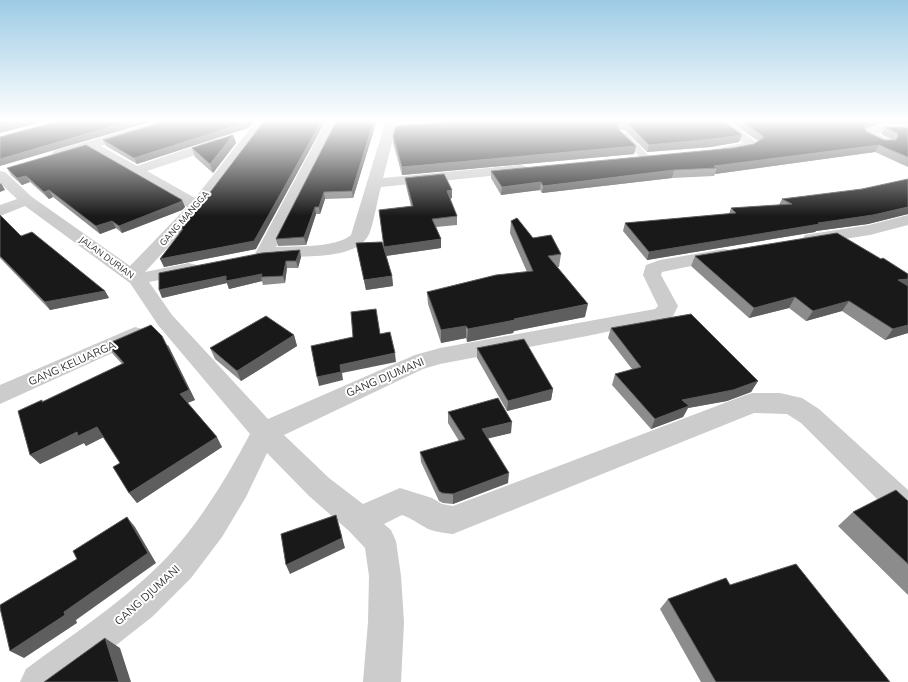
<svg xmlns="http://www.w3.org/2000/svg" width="908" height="682" font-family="Mulish,sans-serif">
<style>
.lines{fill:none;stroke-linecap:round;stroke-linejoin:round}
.service{fill:#ccc;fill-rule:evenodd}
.minor{fill:#ccc;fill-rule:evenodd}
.wall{fill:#8c8c8c}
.shaded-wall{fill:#5e5e5e}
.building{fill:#191919;stroke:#5e5e5e}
.labels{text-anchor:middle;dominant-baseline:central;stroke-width:4;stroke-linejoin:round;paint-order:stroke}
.far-street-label{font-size:9px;fill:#323232;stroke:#fff}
.street-label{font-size:11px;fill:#323232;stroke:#fff}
</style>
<rect width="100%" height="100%" fill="#fff"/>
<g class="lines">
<path class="service" d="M621 133H627L649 156V160H643L621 137Z"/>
<path class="minor" d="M162 120H181L179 122 101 146 137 166 216 139H226L227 142 226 145 147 171 195 198 257 120H269L203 209 145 272 189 263 196 265 198 269 196 273 149 282 172 315 268 419 415 355 440 348 655 309 658 306 643 275 646 265 660 260 724 249 730 250 733 254 730 258 662 272 661 275 678 306 673 316 668 319 587 336 440 364 423 369 284 435 329 478 363 504 400 488 432 498 442 504 453 506 743 396 752 393H780L802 398 819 409 908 490V523L897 519 801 423 787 414 754 413 453 534C444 533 436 532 428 529 419 524 411 518 402 515L384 524 391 530 396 541 401 576 404 622 401 682H363L368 622 369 576 365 548 349 531 309 496 267 453 246 497 222 537 191 578 152 617 69 682H20L26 669C73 634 129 598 169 555 202 519 227 477 250 434L158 325 130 283 25 206 0 216V205L17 199 0 183V171L5 172 32 197 130 266 187 207 89 149 59 158 54 157 52 154 54 151Z
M327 120H339L276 247C296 246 336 248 351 235L386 120H398L383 178 520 165 525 166 527 169 525 172 520 173 381 187C377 201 375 217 370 232 357 265 291 253 264 259L258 258 255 254Z
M712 120H726L759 144C754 152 728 156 719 154L717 151 719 148 743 143Z
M883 124 908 125V133L884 132 877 134 891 140 892 143 891 146H881L864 138 862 135 865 130Z
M908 215V225L870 235 811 244 805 243 802 239 805 235 811 234 869 225Z
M135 327 143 329 146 334 143 339 0 404V385Z"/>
</g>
<path class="wall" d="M169 120H256L248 128 137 164 106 146 103 140Z
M337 120H377L353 198 325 199 320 214H316L306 245 278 246 276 239Z
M470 120H722L742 135 739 142 711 147 647 152 625 130H619L636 146 634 154 402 175 393 143V136Z
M728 120H908V124L883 123 865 128 867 132 884 140H893L881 134 885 127 908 128V167L875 152 715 174 714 176 672 178 542 193 540 190 501 195 491 178V171L733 148 754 144 758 141Z
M233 135 236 143 213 173 195 157 192 148Z
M7 168 182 200 185 207 182 210 122 233 116 228 100 234 53 197 49 199 30 182 22 185 11 175Z
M405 178 452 198 450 199 457 216V225L436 227 441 239V248L386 256 392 276 393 286 366 290 356 243 383 246 411 206 406 186Z
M908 179V214L868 224 816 231 815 232 647 260 623 231 625 223 729 214 731 208 779 205 782 199 862 189Z
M202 203 256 249 164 267 179 234 177 229Z
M0 215 21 236 105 291 109 298 50 310 0 258Z
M511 221 533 238 561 254 559 267H557L585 317 514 331 513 333 467 342 466 338 441 343 428 304 427 292 527 272 510 233Z
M837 233 908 333 885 340 842 311 806 321 789 308 749 318 691 266 695 256Z
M262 253 301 257 298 268H287L285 283 263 285 262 281 229 289 227 283 162 298Z
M611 328 758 381 751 392 727 401 688 408 683 417 651 429 612 385 615 374 632 369 608 338Z
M294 335 297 346 241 381 215 359 210 348Z
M107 344 168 345 195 400 187 403 222 447 137 503 129 493 120 463 103 437 86 446 84 443 40 464 43 402 122 364 113 354Z
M477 348 553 389 551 400 507 411 477 358Z
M448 412 511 433 488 438 508 483 453 504 443 503 439 501 421 462 420 452 459 441 448 423Z
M908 501V595L838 526 853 512Z
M730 585 890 682H701L660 609 668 599Z"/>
<path class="shaded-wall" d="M24 120H50L0 133V126Z
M134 120H157L0 166V159Z
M248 120H256L248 128 137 164 134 158Z
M322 120H326L256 249 164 267 160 259Z
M374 120H377L353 198 352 191Z
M399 120H425L399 122Z
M873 120H884L883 123 865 129 864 127 868 122Z
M233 135 236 143 213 173 210 164Z
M742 135 739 142 711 147 647 152 649 145Z
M879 145 875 152 715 174 717 168 714 166Z
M636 146 634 154 402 175V167Z
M674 170 672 178 542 193 543 186Z
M26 176 30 182 22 185 17 178Z
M541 182 540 190 501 195 502 187Z
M1 183 5 190 0 192V184Z
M49 190 53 197 49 199 44 192Z
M452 190V198L447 199V191Z
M324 192 325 199 320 214 319 207Z
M182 200 185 207 182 210 122 233 119 226Z
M315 207 316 214 306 245 304 237Z
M908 207V214L868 224 816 231 815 232 647 260 649 252 818 223Z
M112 221 116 228 100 234 96 226Z
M441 239V248L385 256 384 247Z
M300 250 301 257 298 268 296 261Z
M286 261 287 268 285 283 283 276Z
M262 274 261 277 262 281 229 289 227 283 162 298 159 290 226 276Z
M392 276 393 286 366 290 364 280Z
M908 279V288L898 280Z
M105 291 109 298 50 310 45 302Z
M795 297 789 308 749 318 754 308Z
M849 301 842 311 806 321 813 311Z
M588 304 585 317 514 331 513 333 467 342 468 329 514 319Z
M908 325V333L885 340 893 329Z
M466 326V338L441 343V330Z
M294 335 297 346 241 381 237 371Z
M168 345 195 400 185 404 180 394Z
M395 353 396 362 342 373 343 380 319 386 317 377 340 365Z
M758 381 751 392 727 401 688 408 683 417 651 429 655 419 682 400Z
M553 389 551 400 507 411 508 401Z
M512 422 511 433 482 440V429Z
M97 427 104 437 86 446 84 443 40 464 30 455 77 432Z
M217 437 222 447 137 503 129 493Z
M509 473 508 483 453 504V494Z
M336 515 345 548 290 574 286 565Z
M127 517 135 527 156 563 76 620 77 623 24 658 10 651 64 612Z
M105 638 120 648 131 682H119Z"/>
<path class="building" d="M0 120H24L0 126Z
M62 120H134L0 159V137Z
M169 120H248L247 122 134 158 103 140Z
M265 120H322L254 241 160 259 183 229H177L202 203Z
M337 120H374L352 191 324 192 319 207H315L304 237 276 239Z
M470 120H722L742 135 713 139 649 145 627 123H619L618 124V129L636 146 402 167 393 136 396 126Z
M740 120H873L868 122 864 127 867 132 884 140H896L898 136 897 133 885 127 908 128V157L879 145 714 166 717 168 674 170 543 186 541 182 502 187 491 171 733 148 754 144 763 138V136Z
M233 135 210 164 192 148Z
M86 145 182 200 180 202 119 226 112 221 96 226 49 190 44 192 26 176 17 178 7 168Z
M444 174 452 190 447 191 457 216 432 219 441 239 384 247 379 210 413 206 405 178Z
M908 179V207L873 215 818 223 820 224 649 252 625 223 736 213 731 208 792 204 782 199 862 189Z
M0 215 21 236 32 232 105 291 45 302 0 256Z
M517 218 533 238 551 235 561 254 548 256 588 304 514 319 515 320 468 329 466 326 441 330 427 292 496 275 533 271 511 221Z
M837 233 881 259 883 258 908 274V279L898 280 908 286V325L893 329 849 301 813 311 795 297 754 308 695 256Z
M382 242 392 276 364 280 356 243Z
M300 250 296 261H286L283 276 261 277 262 274 226 281V276L159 290V273L262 253Z
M376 309 380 334 390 332 395 353 340 365 341 372 317 377 311 346 353 337 351 312Z
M691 314 758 381 733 390 682 400 689 406 655 419 615 374 641 367 611 328Z
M266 316 294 335 237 371 210 348Z
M151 325 162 336 189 390 180 394 217 437 129 493 113 467 120 463 97 427 78 436 77 432 30 455 18 411 42 400V402L124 363 107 344Z
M524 339 553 389 508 401 477 348Z
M498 398 512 422 482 429 509 473 453 494 442 493 439 491 420 452 465 439 448 412Z
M896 490 908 501V564L853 512Z
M336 515 342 538 286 565 281 534Z
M127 517 148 553 64 612 65 615 10 651 0 608V605L77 559 73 551Z
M796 564 890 682H716L668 599 726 578 730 585Z
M105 638 119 682H44Z"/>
<linearGradient id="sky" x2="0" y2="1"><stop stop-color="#9dcbe5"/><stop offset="0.56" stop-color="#fff"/><stop offset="1" stop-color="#fff" stop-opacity="0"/></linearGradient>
<rect width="908" height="216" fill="url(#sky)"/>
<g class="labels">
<g class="far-street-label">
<text transform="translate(184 218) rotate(-49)">GANG MANGGA</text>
<text transform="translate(107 257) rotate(36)">JALAN DURIAN</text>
</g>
<g class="street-label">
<text transform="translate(72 363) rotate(-24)">GANG KELUARGA</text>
<text transform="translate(385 377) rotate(-23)">GANG DJUMANI</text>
<text transform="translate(147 595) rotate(-42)">GANG DJUMANI</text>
</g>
</g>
</svg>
